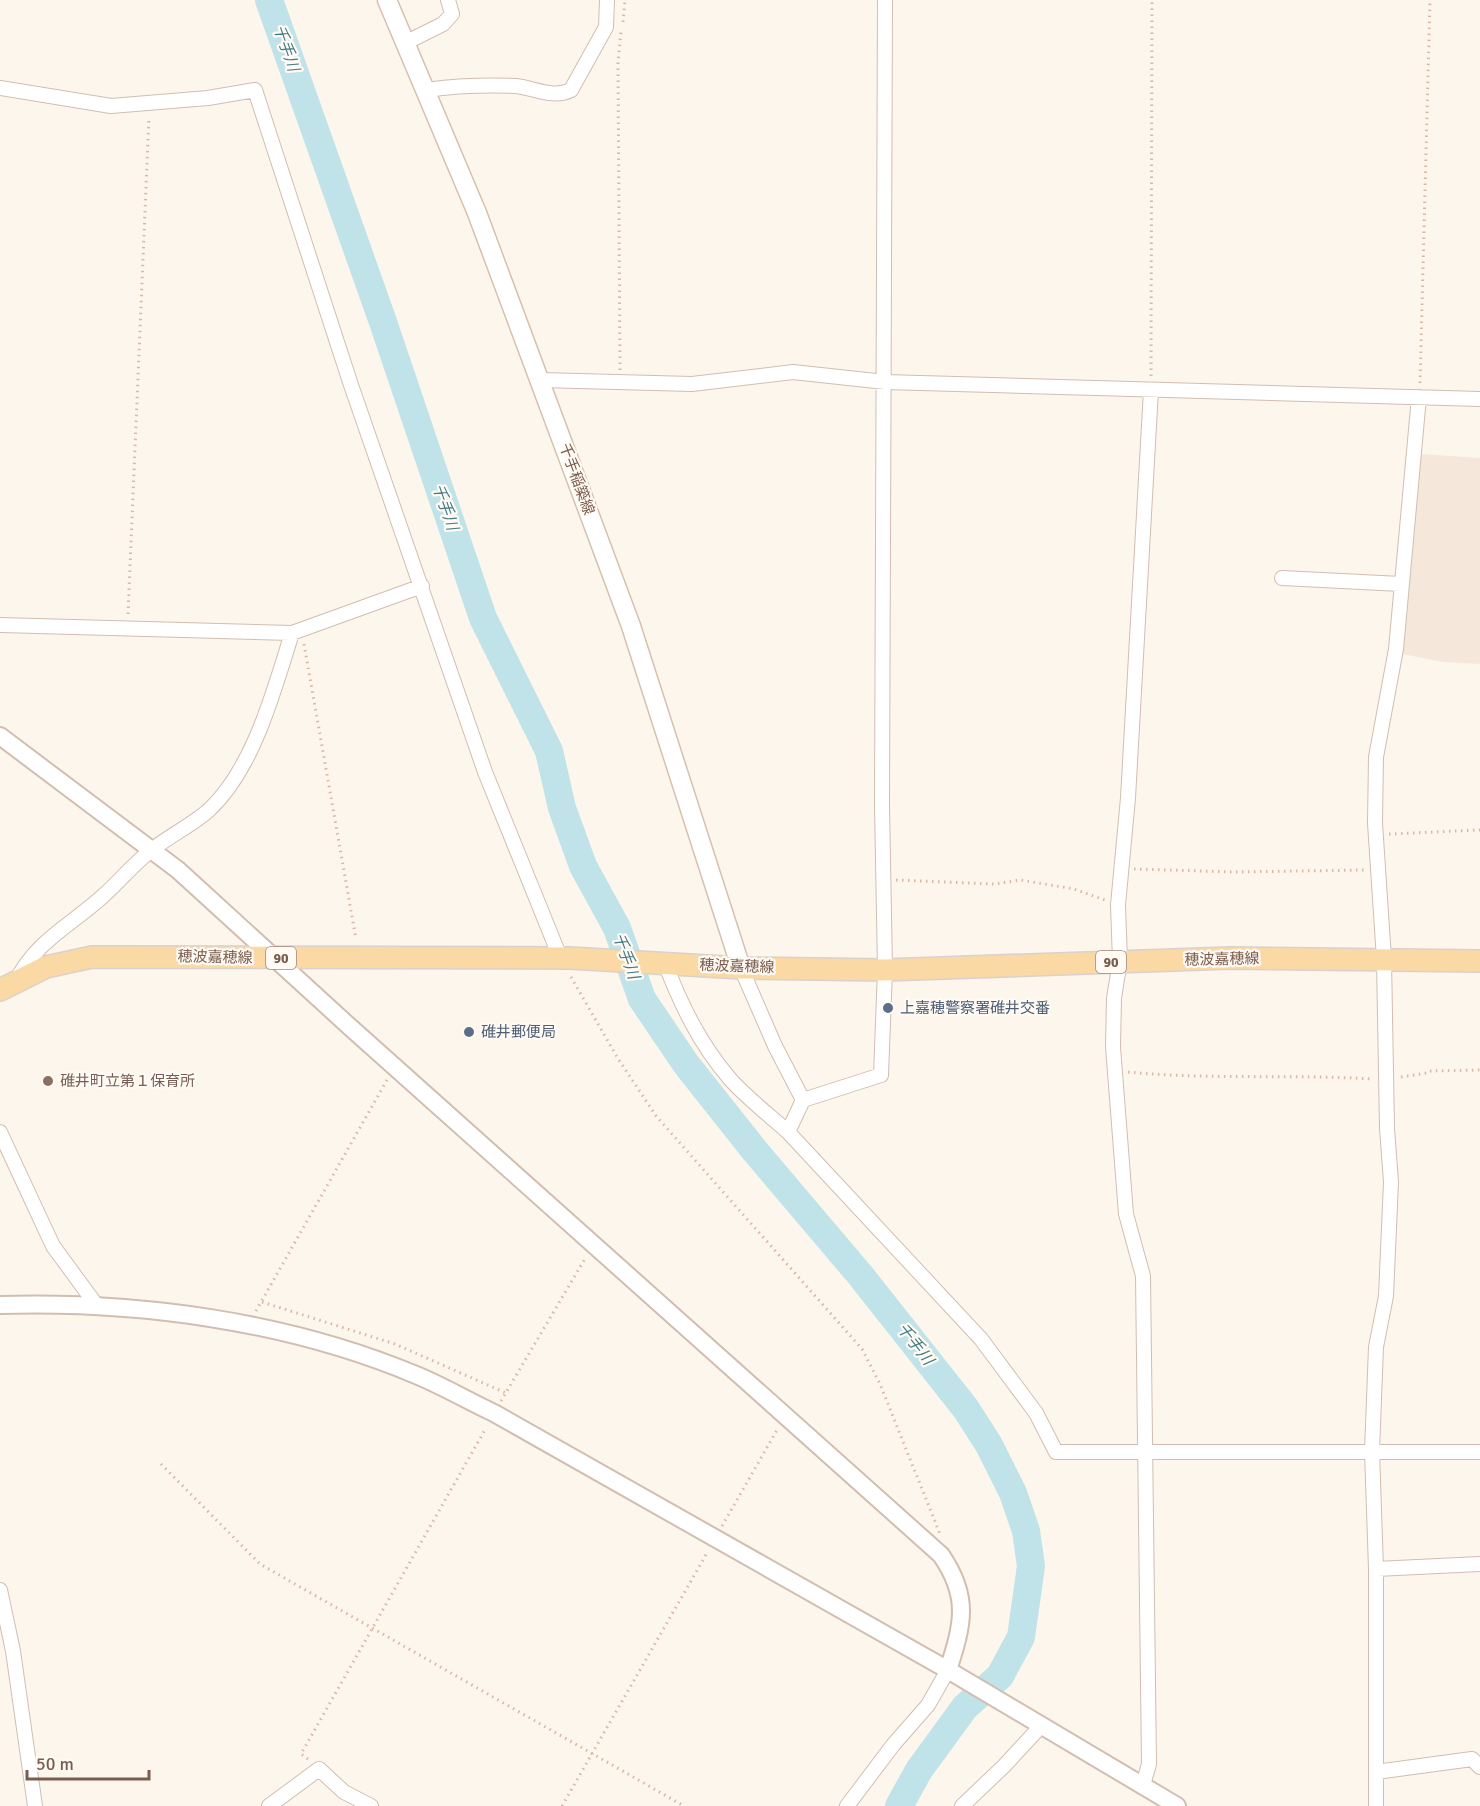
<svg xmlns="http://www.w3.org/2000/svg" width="1480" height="1806" font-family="Signika,'Noto Sans JP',sans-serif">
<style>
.residential{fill:#f5e8da}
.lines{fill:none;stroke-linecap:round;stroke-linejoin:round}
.river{stroke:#bfe3e8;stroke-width:28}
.minor-casing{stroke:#d1beb0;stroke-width:16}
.tertiary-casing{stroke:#d1beb0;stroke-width:20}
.secondary-casing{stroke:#d6c0b0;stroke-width:21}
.primary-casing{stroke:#dad1cd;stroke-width:24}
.path{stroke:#d9b8a5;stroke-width:3;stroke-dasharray:1.5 4.5;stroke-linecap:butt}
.minor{stroke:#fff;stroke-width:14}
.tertiary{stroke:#fff;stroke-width:16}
.secondary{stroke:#fff;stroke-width:18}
.primary{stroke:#fbd9a5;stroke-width:21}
.service-dot{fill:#5c6f8a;stroke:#fffaf3;stroke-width:2}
.education-dot{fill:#8d6e63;stroke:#fffaf3;stroke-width:2}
.labels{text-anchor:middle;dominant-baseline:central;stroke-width:4.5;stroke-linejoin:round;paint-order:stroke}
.shield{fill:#fffaf3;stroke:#a28b7f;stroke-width:1.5}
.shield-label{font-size:14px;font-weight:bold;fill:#7a5c4d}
.street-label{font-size:15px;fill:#7a5c4d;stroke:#fffaf3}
.service-label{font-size:15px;fill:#4e5e75;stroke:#fffaf3;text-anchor:start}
.education-label{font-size:15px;fill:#785e54;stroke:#fffaf3;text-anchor:start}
.water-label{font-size:16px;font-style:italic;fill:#437c86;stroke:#fffaf3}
</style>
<rect width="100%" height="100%" fill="#fdf6ec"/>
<path class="residential" d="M1421 454 1480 458V664L1443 662 1402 654Z"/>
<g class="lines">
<path class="river" d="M269 0 383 322 483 618 549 751 562 808 583 866 617 928 642 999 686 1064 755 1151 861 1276 966 1409 989 1445 1013 1493 1026 1531 1031 1566 1021 1637 1000 1676 965 1707 919 1770 899 1806"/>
<defs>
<path id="minor" d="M407 42 443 24 452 14 448 0
M0 88 111 106 208 98 255 90 351 385 485 772 560 957
M426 90C455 86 487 85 516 86 535 88 553 99 571 90L606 27 607 0
M541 380 692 384 793 372 885 382 1480 399
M1282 578 1401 584
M0 625 292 633 422 586
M665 963C681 1005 700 1044 730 1079 747 1098 769 1115 788 1132
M741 968 775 1046 803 1100 788 1132 981 1339 1036 1413 1056 1452H1480
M16 981C37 940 70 926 103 896 120 881 135 862 153 849 171 835 192 825 209 810 254 768 274 690 292 633
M803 1100 881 1075 885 970 882 805 885 0
M0 1132 53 1246 97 1306
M1376 1569 1480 1564
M0 1590 13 1651 35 1806
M1376 1772 1472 1759 1480 1767
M1143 1785 1149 1764 1143 1276 1126 1214 1113 1047 1114 998 1120 961 1118 905 1128 798 1151 390
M269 1806 319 1769 344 1792 371 1806
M847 1806 893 1745 928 1705 948 1670
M962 1806 1004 1766 1041 1726
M1376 1806V1569L1372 1451 1376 1347 1386 1296 1391 1182 1387 1128 1384 959 1375 823 1376 757 1396 649 1419 397"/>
<path id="tertiary" d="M0 736 178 870 350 1027 941 1555C970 1597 963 1624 948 1670
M0 1305C139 1301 287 1321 416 1375 443 1386 468 1401 494 1413L948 1670 1177 1806"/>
<path id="secondary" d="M387 0 477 213 631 626 741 968"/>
<path id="primary" d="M0 990 46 967 92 957 570 958 741 968 885 970 1230 958 1480 961"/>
</defs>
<use href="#minor" class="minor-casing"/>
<use href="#tertiary" class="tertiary-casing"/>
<use href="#secondary" class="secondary-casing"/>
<use href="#primary" class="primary-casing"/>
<path class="path" d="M623 22 625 0
M620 370 618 62 621 32
M1151 376 1152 0
M1420 383 1430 0
M128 614 149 117
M304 644 356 939
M1389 834 1480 830
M1134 869 1234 872 1364 870
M896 880 994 884 1021 880 1074 889 1105 900
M571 977 617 1057 656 1116 862 1349 880 1384 940 1534
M1128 1072C1210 1080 1292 1074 1373 1079
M1401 1077 1427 1073 1429 1071 1480 1070
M262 1302 395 1344 506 1393
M256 1311 387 1080
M501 1401 586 1257
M161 1464 260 1564 684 1806
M722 1526 777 1430
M308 1759 301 1754 486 1428
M562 1806 707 1553"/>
<use href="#minor" class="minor"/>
<use href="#tertiary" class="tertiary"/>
<use href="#secondary" class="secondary"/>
<use href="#primary" class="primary"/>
</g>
<g class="service-dot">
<circle cx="888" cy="1008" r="6"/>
<circle cx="469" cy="1032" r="6"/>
</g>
<circle class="education-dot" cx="48" cy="1081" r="6"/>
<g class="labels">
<g class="shield">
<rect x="266" y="947" width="30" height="22" rx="4.5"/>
<rect x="1096" y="951" width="30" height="22" rx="4.5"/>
</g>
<g class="shield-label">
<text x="281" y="958">90</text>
<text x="1111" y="962">90</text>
</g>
<g class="street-label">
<text transform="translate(577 479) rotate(70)">千手稲築線</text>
<text transform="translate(215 957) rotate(1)">穂波嘉穂線</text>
<text transform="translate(1222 959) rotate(-1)">穂波嘉穂線</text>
<text transform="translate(737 966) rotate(2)">穂波嘉穂線</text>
</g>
<g class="service-label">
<text x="900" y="1008">上嘉穂警察署碓井交番</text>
<text x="481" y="1032">碓井郵便局</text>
</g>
<g class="education-label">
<text x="60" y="1081">碓井町立第１保育所</text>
</g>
<g class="water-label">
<text transform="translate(286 48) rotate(71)">千手川</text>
<text transform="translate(445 507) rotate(71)">千手川</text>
<text transform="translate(626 956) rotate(70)">千手川</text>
<text transform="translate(915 1344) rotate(52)">千手川</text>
</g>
</g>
<path d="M27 1770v9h122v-9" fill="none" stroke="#7a5c4d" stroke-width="3"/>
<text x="36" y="1770" font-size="18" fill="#7a5c4d" stroke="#fffaf3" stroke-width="4.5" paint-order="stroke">50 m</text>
</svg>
